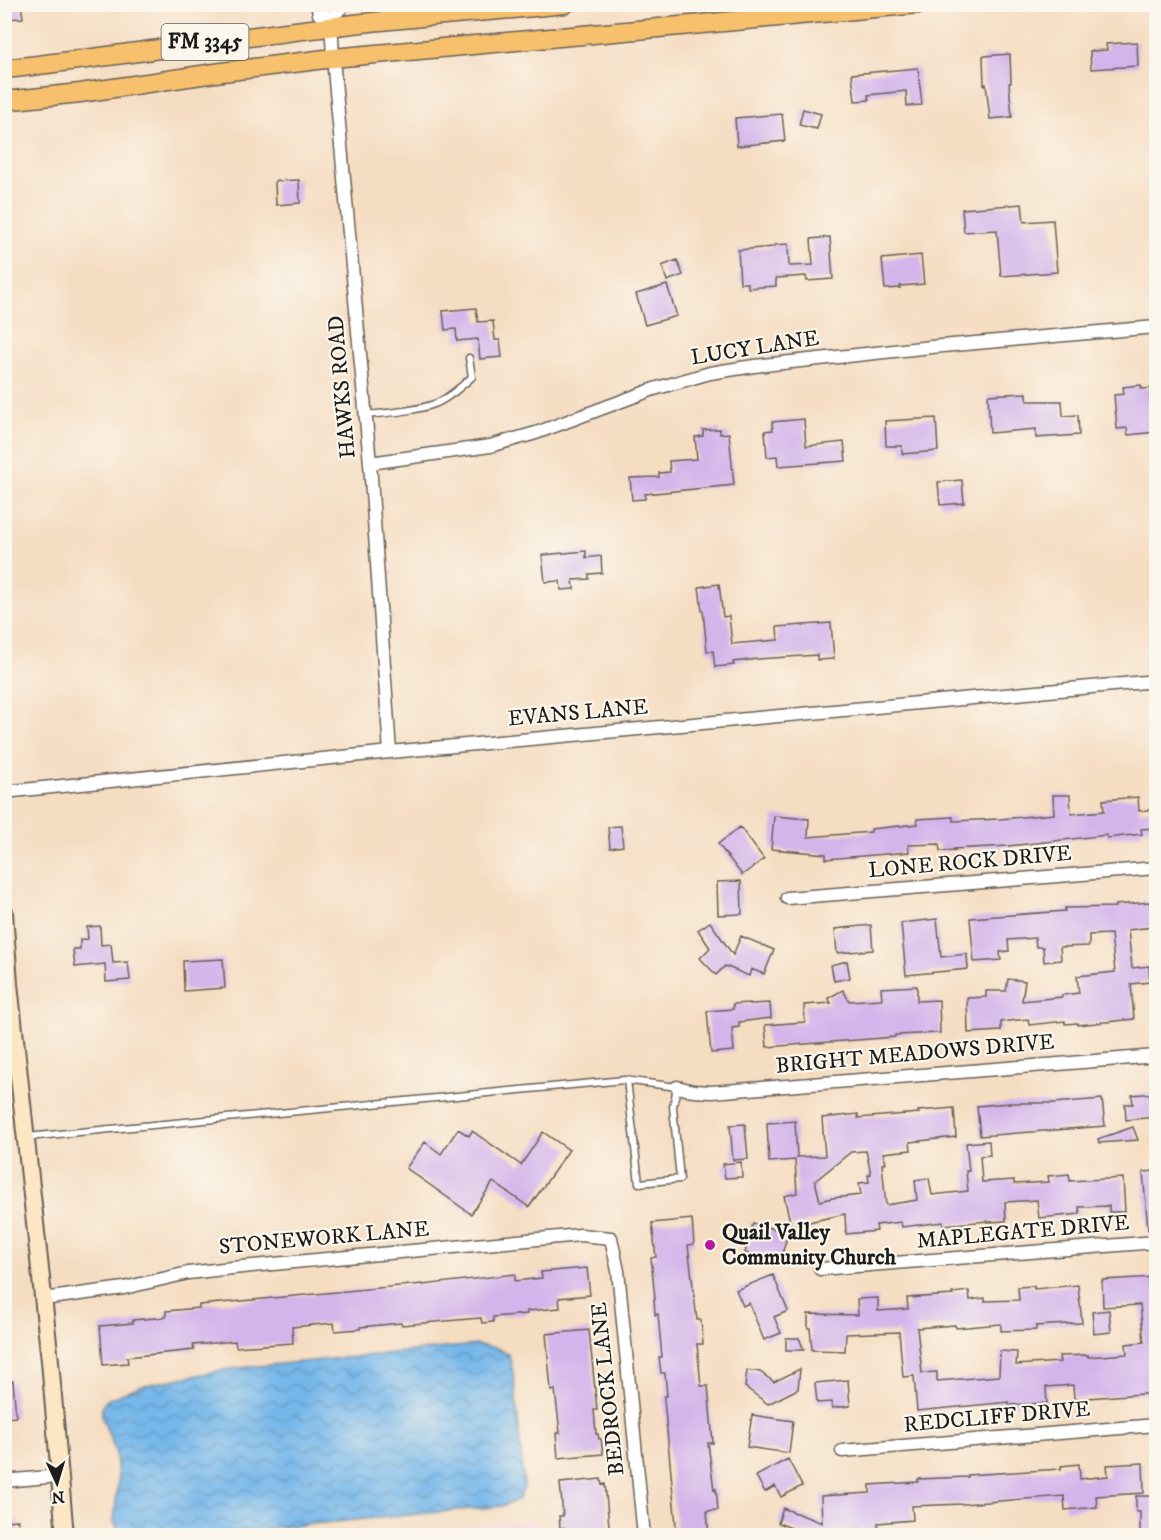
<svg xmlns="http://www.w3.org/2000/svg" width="1161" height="1540" font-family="'IM FELL DW Pica',serif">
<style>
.built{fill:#f1d0e3}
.water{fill:url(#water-waves);stroke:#496a83;stroke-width:1.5}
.building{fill:#d3b4eb;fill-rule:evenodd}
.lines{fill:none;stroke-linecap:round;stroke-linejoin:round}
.lane-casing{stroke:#686056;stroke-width:9}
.street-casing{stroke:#686056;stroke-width:15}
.secondary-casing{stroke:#686056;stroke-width:20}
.primary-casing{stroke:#686056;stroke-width:21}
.lane{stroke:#fff;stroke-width:6}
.street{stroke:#fff;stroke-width:12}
.secondary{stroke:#fce6c4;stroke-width:16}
.primary{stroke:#f7c06c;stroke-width:18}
.poi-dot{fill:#b5179e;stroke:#fbf7ec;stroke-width:2}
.labels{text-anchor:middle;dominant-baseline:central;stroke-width:4.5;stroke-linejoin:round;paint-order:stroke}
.shield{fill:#fbf7ec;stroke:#5f5e5a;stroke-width:1.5}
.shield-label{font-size:21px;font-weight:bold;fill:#1c1c1c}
.street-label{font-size:22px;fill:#1c1c1c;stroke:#fbf7ec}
.poi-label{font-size:22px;font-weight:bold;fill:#1c1c1c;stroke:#fbf7ec;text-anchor:start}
</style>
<defs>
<pattern id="water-waves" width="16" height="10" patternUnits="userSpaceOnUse" patternTransform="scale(1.5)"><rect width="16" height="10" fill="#76b7ea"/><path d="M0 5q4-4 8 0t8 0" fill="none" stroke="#6094bd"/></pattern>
</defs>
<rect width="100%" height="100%" fill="#fbf7ec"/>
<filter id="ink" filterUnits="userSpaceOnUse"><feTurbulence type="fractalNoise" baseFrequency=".0167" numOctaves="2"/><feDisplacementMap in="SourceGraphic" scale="12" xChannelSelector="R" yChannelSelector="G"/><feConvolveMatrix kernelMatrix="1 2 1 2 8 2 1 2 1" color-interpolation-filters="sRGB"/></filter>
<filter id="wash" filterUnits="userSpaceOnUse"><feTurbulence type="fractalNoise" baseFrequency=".008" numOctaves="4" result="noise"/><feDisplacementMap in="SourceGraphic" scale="24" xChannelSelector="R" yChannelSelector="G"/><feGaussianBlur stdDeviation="1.35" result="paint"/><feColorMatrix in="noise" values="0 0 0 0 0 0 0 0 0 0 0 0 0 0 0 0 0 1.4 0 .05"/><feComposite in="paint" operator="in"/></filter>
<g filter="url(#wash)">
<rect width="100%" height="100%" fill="#f5ddc2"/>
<path class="built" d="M534 1521 536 1535H369Z"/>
<path class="water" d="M477 1345 497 1348 509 1355 514 1377 524 1487 518 1500 502 1506 197 1535 122 1536 120 1534 114 1522 118 1478 116 1453 102 1417V1406L107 1400 140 1386 229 1369Z"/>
<g id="blocks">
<path class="building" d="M4 4H21L23 18 4 19Z
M1137 42 1138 66 1091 69 1090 51 1107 50 1106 44Z
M1010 54 1011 83H1009L1012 117 990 119 986 84 984 85 983 56Z
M918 68 922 105 907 106 906 91 868 95 869 100 855 101 852 74Z
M803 109 821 114 817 129 799 125Z
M782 114 785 141 737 146 735 118Z
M299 180 300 203 276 205 275 181Z
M1022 204 1024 222 1053 220 1057 272 1001 276 997 230 964 232 962 209Z
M830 237 833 279 807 281 806 276 776 278V286L748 288V283H740L738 250 774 247V245L788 244 789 266 813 265 811 239Z
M921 255 924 284 900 286V288L885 289 882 259Z
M677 260 683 275 667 281 662 266Z
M667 285 677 316 645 325 636 294Z
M476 308 478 322 493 321 495 340H500L502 357 480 359 478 339 457 341 456 329 445 330 443 311Z
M1141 385 1142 389 1156 388V432L1128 435 1127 428 1117 429 1114 395 1124 394 1123 387Z
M1027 393V401H1062L1063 416 1078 415 1079 435 1036 438V429L990 433 988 395Z
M936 418 938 451 902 454V446H886L885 421Z
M804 419 806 446 844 442 846 461 778 466 777 456 767 457 765 431 773 430 772 422Z
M720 429V434L729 433 734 485 645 494V499L632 500 630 478 659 477V473L670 472 669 461 697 459 695 437 703 436V430Z
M962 480 964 503 940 505 938 482Z
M586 551V558L601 556 602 573 589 574V579L573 580 574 589 561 590 560 581 545 582 542 555Z
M719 584 723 617 729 616 732 644 778 640 777 627 831 623 834 659 817 660V655L758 659 733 662 734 665 715 667 713 651H707L703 611H702L699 587Z
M1053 795H1070L1071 814 1104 811 1103 800 1138 797 1139 811 1156 809V828L1141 829 1142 834 1107 838V835L1008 846 954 849 955 850 940 851 939 844 908 845 909 852 826 859V854L771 849 774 816 809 819 808 837 871 832V829L918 824 917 819 953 817V821L1000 819 1054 814Z
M621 826 623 846 610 848 608 827Z
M740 827 764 859 742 875 718 844Z
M741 881 742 914 718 915 717 882Z
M1150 902 1153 927 1128 930 1132 968 1149 966 1150 982 1131 984 1134 1019 1078 1025V1023L1065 1024V1021L1029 1025 1028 1019 1001 1022V1031L968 1033 967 998 986 997V991H1006L1008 979 1025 981 1022 1001 1062 997V995L1079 993 1077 976 1115 972 1111 934 1089 935V946L1060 947 1061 960 1044 962 1043 947H1036L1035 938 1008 940 1009 951 1000 952 1001 960 974 962 970 918 1065 911V908L1115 907V905Z
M937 919 941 957 967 954 968 969 906 975 901 923Z
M710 922 733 955 741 936 774 950 764 974 751 969 749 976 725 966 716 975 700 958 710 948 698 930Z
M871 925 873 950 837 953 835 929Z
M100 926 101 945 111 944 113 963 128 962 130 980 106 982 105 964 75 967 73 949H80V940L88 939 87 927Z
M223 959 225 988 184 991 183 961Z
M847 961 850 978 834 981 831 965Z
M917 986V1001L939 1000 940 1033 895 1035V1037L767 1047 765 1025 805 1022 804 1005 831 1003 828 998 843 990 849 1001 882 999 881 988Z
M750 1003V1004L770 1003 771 1018 739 1022V1027L732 1028 734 1051 711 1053 707 1011 733 1009V1004Z
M1156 1093V1117L1126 1120 1125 1104H1133L1132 1095Z
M1102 1099 1105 1126 980 1136 977 1106 1010 1103H1053Z
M954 1108 956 1137 910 1142 911 1150 883 1153 886 1163 882 1164 886 1205 917 1200 915 1180 929 1178 932 1195 968 1191 966 1171H969L966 1143 989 1141 990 1155 980 1156 982 1182 1014 1180V1184L1049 1182 1048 1176 1069 1174 1070 1181 1123 1178 1125 1212H1109V1206L1079 1207 1080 1214 1039 1218 1037 1200 1005 1202 1006 1221 988 1222V1221L943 1225V1222L902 1227 901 1222 876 1225 877 1231 846 1234 845 1214 791 1226 784 1196 797 1193 795 1160 769 1162 767 1123 795 1121 797 1157 825 1156 822 1118 858 1114V1118L919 1113 918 1111ZM866 1151 871 1174 868 1175 869 1182 859 1183 861 1195 832 1198 820 1201 815 1181 851 1152Z
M745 1124 748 1159 733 1160 730 1125Z
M1133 1127 1138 1140 1099 1143 1098 1139Z
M458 1129 469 1136 472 1131 521 1165 543 1132 569 1150 529 1207 493 1182 471 1214 406 1168 425 1142 441 1154Z
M741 1162 742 1177 725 1178 723 1164Z
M1156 1171V1230H1148L1143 1172Z
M692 1219 694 1244 688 1245 697 1320H701L703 1344H697L701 1386H708L713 1443H708L714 1490 716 1489 718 1510 707 1511 709 1536H677L664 1400V1396H667L665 1373H661L659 1357H662L658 1314 655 1315 654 1299H655L651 1258 656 1257 652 1223Z
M753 1223 788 1233 780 1262 745 1253Z
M587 1268 590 1295 559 1298 560 1308 527 1311V1314L493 1317V1322L482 1323 481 1318 469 1319 402 1325 401 1323 360 1327V1329L335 1331 334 1323 292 1327 293 1343 236 1347 235 1341 193 1345 194 1350 127 1357 128 1363 103 1365 100 1326 133 1323V1320L166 1317V1311L199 1308V1305L399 1286 423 1284V1285L515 1274V1281L542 1278 541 1272Z
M773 1275 788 1311 774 1317 781 1333 764 1340 749 1303 743 1306 736 1290Z
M1156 1277V1393L1074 1399 1073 1385 1046 1387 1047 1403 1009 1405V1402L917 1411 914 1376 903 1377 899 1332 846 1334 845 1351 812 1350 810 1328H808V1314L858 1315 857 1299 878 1298V1311L908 1309 907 1298 953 1295 952 1293 969 1291 970 1300 985 1298V1301L1019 1300 1018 1287 1034 1286V1289L1078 1285 1082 1323 1036 1326V1330L1001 1331V1324L956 1328 955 1325 917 1328 922 1373 937 1372V1381L999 1376 1000 1351 1017 1352 1016 1365 1060 1362 1059 1356 1088 1355V1357L1127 1354 1126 1344 1144 1342 1140 1305 1103 1307 1102 1280Z
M1109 1310 1111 1332 1094 1334 1092 1312Z
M589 1330 597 1410H594L596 1434H598L599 1439H601L603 1454 558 1458 556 1433H560L555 1390 551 1391 546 1334Z
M786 1338H799L804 1350H786Z
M800 1369 798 1389 768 1404 745 1387 747 1370 760 1372 774 1382Z
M848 1380 850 1406 832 1408V1402L817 1403 815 1383Z
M13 1381 16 1417 4 1418V1382Z
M752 1415 793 1421 789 1453 747 1447Z
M788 1459 802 1486 781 1497 775 1486 765 1492 756 1476Z
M1143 1463 1144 1493 1096 1496 1097 1507 1065 1510 1064 1496 963 1504 912 1506 913 1520 878 1523 879 1536H862L861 1529 800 1533V1531L778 1523 783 1508 822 1523 821 1496 870 1493V1485L918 1482V1479L968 1477V1475L1061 1469V1466L1079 1464 1080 1479 1108 1476 1107 1465Z
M601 1479 602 1485 605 1484 610 1536H565L564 1528H560L559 1516H563L560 1483Z
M1136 1496H1153L1154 1523H1156V1536H1140V1512H1136Z
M18 1520 19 1536H4V1521Z"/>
</g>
</g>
<g filter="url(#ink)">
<use href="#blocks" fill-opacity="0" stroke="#686056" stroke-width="1.5"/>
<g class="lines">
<defs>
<path id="lane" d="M366 415C387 413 417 411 437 403 450 397 462 386 472 377L469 358
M27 1137 624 1080 677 1087 673 1107 680 1179 639 1183 627 1080"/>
<path id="street" d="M317 4 319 14 331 18
M341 4 342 7 331 18 333 58 370 463 390 752
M370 463 490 446 536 433 654 389 710 373 754 366 931 347 1156 327
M4 792 390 752 1156 681
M787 898 1156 868
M677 1087 694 1091 712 1092 1156 1056
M820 1269 1156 1242
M43 1299 124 1288 188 1273 232 1268 580 1235 611 1238 618 1271 644 1536
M842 1451 1156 1425
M4 1481 59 1476"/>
<path id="secondary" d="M4 912 9 984 50 1361 65 1536"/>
<path id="primary" d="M4 69C113 57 221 39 329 27 407 17 486 12 565 4
M4 101 80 93 222 72 333 58 919 4"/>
</defs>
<use href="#lane" class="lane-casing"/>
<use href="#street" class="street-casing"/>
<use href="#secondary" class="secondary-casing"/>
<use href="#primary" class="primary-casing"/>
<use href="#lane" class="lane"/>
<use href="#street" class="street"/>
<use href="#secondary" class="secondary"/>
<use href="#primary" class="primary"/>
</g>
</g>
<circle class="poi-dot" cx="710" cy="1245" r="6"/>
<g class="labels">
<rect class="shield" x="161.5" y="24" width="87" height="36" rx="4.5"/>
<g class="shield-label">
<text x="205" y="42">FM 3345</text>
</g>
<g class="street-label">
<text transform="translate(755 348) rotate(-9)">LUCY LANE</text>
<text transform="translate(342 387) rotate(-95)">HAWKS ROAD</text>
<text transform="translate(578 713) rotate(-5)">EVANS LANE</text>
<text transform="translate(970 862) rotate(-5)">LONE ROCK DRIVE</text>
<text transform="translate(915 1054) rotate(-5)">BRIGHT MEADOWS DRIVE</text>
<text transform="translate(1023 1232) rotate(-5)">MAPLEGATE DRIVE</text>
<text transform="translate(324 1238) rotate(-5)">STONEWORK LANE</text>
<text transform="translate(608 1389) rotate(-96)">BEDROCK LANE</text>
<text transform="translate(997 1417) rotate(-5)">REDCLIFF DRIVE</text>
</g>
<g class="poi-label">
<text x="722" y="1232">Quail Valley<tspan x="722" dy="25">Community Church</tspan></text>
</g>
</g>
<rect width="1161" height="1540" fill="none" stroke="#fbf7ec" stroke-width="24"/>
<g transform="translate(57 1483) rotate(176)" stroke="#fbf7ec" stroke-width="4.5" paint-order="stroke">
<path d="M0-4.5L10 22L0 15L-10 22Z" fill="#1c1c1c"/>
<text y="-9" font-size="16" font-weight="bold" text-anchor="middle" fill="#1c1c1c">N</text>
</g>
</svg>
